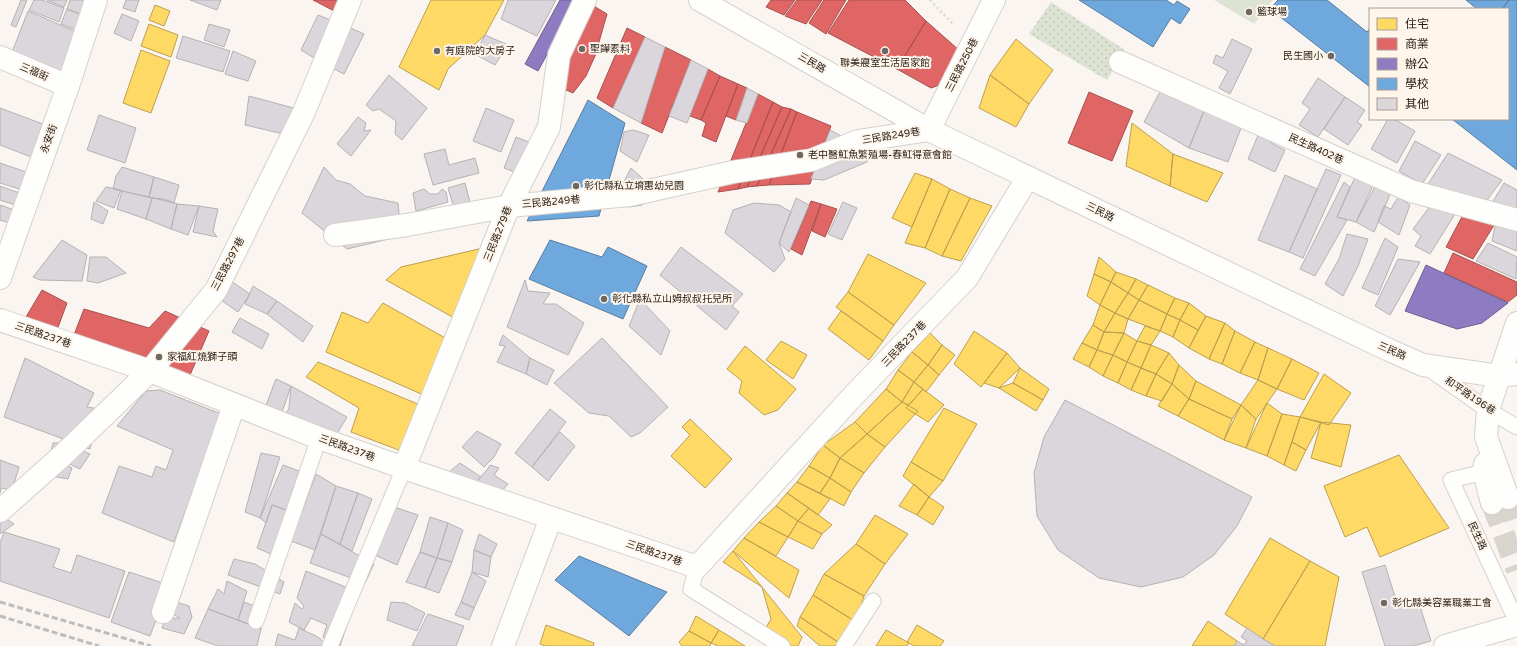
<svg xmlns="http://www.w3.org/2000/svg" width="1517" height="646" font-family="'Varela Round','Noto Sans TC',sans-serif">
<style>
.park{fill:url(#park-dots)}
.pitch{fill:#dde3d3}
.homes{fill:#ffd966;stroke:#bda04e}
.shops{fill:#e06666;stroke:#a7504e}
.offices{fill:#8e7cc3;stroke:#6e5f8f}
.schools{fill:#6fa8dc;stroke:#587ea1}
.building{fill:#dbd6db;stroke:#b5b2b3}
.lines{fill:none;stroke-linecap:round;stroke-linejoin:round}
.secondary-tunnel{stroke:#dad4cf;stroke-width:22;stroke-dasharray:22 11;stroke-linecap:butt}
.lane-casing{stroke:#d6d0ca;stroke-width:17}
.street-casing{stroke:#d6d0ca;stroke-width:24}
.secondary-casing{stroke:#d6d0ca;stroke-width:24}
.path{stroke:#dad8d6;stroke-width:2.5;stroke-dasharray:2 3;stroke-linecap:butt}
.lane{stroke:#fefefd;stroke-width:15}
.street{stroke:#fefefd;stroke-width:22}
.secondary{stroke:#fefefd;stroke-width:22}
.rail{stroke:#bebdbc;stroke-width:3;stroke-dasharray:6 3;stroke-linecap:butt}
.poi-dot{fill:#6e6862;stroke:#fff5eb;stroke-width:1.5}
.labels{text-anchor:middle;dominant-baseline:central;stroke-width:4;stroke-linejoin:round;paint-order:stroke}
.poi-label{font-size:10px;fill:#221c16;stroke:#fff5eb;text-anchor:start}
.street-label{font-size:10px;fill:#221c16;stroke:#fff5eb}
</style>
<defs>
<pattern id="park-dots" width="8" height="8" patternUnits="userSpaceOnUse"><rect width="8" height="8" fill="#dde3d3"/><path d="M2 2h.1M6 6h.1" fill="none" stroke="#bdc2b4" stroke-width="1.8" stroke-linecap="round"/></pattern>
</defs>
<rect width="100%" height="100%" fill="#faf5f0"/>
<path class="park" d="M1051 2 1125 50 1107 80 1029 34Z"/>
<path class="pitch" d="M1214 0H1273L1254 24Z"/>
<path class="homes" d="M431 0H504L485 35 448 69 439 90 399 67Z
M155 5 170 11 164 26 149 20Z
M149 24 178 35 171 57 141 46Z
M1016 39 1053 70 1029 104 990 75Z
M141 50 170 61 151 113 123 103Z
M990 75 1029 104 1016 127 979 108Z
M1132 123 1173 154 1170 186 1126 166Z
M1173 154 1223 173 1207 202 1170 186Z
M915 173 932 179 912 227 892 218Z
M932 179 950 189 925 248 905 243Z
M950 189 970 198 942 256 925 248Z
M970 198 992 206 961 261 942 256Z
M496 245 465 324 386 280 401 267Z
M868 254 926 283 894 325 848 292Z
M1099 257 1116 272 1111 282 1094 274Z
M1116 272 1136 279 1128 293 1111 282Z
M1094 274 1111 282 1100 305 1087 296Z
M1136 279 1148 285 1139 300 1128 293Z
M1111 282 1128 293 1115 313 1100 305Z
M1148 285 1175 298 1167 314 1139 300Z
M848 292 894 325 883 341 836 307Z
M1128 293 1139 300 1128 319 1115 313Z
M1175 298 1189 303 1180 320 1167 314Z
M1139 300 1167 314 1160 331 1128 319Z
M383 303 456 344 428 397 326 352 342 312 368 323Z
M1189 303 1206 316 1198 330 1180 320Z
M1100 305 1115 313 1104 332 1093 325Z
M841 311 883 341 869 360 828 329Z
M1115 313 1128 319 1124 333 1104 332Z
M1167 314 1180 320 1173 337 1160 331Z
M1206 316 1225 323 1209 359 1189 348Z
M1180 320 1198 330 1189 348 1173 337Z
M1225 323 1235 331 1222 364 1209 359Z
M1093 325 1104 332 1097 350 1082 343Z
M1145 326 1160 331 1151 345 1137 341Z
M974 331 1007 353 981 387 954 364Z
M1235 331 1255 342 1240 373 1222 364Z
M1104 332 1124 333 1113 355 1097 350Z
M930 333 942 345 928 365 912 352Z
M1124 333 1137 341 1127 362 1113 355Z
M781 341 807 355 793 379 766 360Z
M1137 341 1151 345 1141 368 1127 362Z
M1255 342 1268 348 1258 380 1240 373Z
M1082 343 1097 350 1089 367 1073 359Z
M942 345 955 355 939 375 928 365Z
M1151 345 1169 353 1156 374 1141 368Z
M745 346 796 389 778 410 764 415 739 393 742 381 727 369Z
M1268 348 1292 359 1277 389 1258 380Z
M1097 350 1113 355 1103 376 1089 367Z
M912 352 928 365 914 382 898 370Z
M1007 353 1020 368 999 388 984 383Z
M1169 353 1179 365 1172 384 1156 374Z
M1113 355 1127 362 1118 383 1103 376Z
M1292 359 1319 373 1304 400 1277 389Z
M318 362 420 405 404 452 351 432 359 408 306 377Z
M1127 362 1141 368 1131 390 1118 383Z
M928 365 939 375 926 392 914 382Z
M1179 365 1196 381 1189 399 1172 384Z
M1020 368 1049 389 1043 400 1013 383Z
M1141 368 1156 374 1146 396 1131 390Z
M898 370 914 382 902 402 886 389Z
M1156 374 1172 384 1162 401 1146 396Z
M1324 374 1351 393 1329 425 1300 417Z
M1258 380 1277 389 1256 419 1241 405Z
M1196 381 1241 405 1232 419 1189 399Z
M914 382 923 389 909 405 902 402Z
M1013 383 1043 400 1036 411 999 388Z
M1172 384 1189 399 1178 416 1158 406Z
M886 389 902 402 867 434 855 422Z
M923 389 944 405 928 422 906 408Z
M1189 399 1232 419 1224 440 1178 416Z
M902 402 918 411 885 447 867 434Z
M1267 403 1282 414 1267 456 1246 448Z
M1241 405 1256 419 1246 448 1224 440Z
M944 408 977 424 943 481 911 462Z
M1282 414 1300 417 1284 465 1267 456Z
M1300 417 1321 422 1306 450 1292 442Z
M690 419 732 459 705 488 671 456 690 435 682 427Z
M855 422 867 434 840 458 823 445Z
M1321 422 1351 425 1341 467 1311 458Z
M867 434 885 447 864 473 840 458Z
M1292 442 1306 450 1296 471 1284 465Z
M823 445 840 458 830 478 809 466Z
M1399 455 1449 528 1380 557 1367 527 1345 537 1324 486Z
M840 458 864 473 851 492 830 478Z
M911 462 943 481 929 497 903 476Z
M809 466 830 478 820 493 797 482Z
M830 478 851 492 844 506 820 493Z
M797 482 830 499 818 515 787 493Z
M914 484 929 497 917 515 899 506Z
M787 493 809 508 798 521 776 506Z
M929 497 944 507 933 525 917 515Z
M776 506 798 521 788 537 759 522Z
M809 508 832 525 822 534 798 521Z
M875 515 908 534 885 564 856 544Z
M798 521 822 534 813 549 788 537Z
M759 522 788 537 776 556 744 538Z
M744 538 799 570 789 598 733 551Z
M1270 538 1310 561 1263 639 1225 614Z
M856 544 885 564 864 596 824 574Z
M733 551 762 587 723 562Z
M1310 561 1339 577 1325 646H1275L1263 639Z
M824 574 864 596 856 622 813 595Z
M762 587 802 637 798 646H783L763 633 771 619Z
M813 595 856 622 841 644 800 617Z
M696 616 719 630 711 643 689 631Z
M800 617 841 644 840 646H820L797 626Z
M1208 621 1237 641 1234 646H1192Z
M546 625 594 643 593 646H545L540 644Z
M917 625 944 641 940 646H914L907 642Z
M719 630 745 646H718L711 643Z
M886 630 909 643 907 646H876Z
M689 631 711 643 710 646H682L679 642Z"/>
<path class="shops" d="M313 0H350L342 15Z
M771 0H795L784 15 766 7Z
M797 0H822L806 24 785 16Z
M824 0H846L826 34 809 23Z
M849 0H905L926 21 897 69 828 33Z
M592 5 607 14 595 56 586 76 573 93 548 82Z
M926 21 960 51 945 83 931 88 897 69Z
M627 28 645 37 613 108 597 98Z
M665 47 691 60 662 133 641 123Z
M708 69 720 76 701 120 690 116Z
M720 76 738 84 716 142 702 136 706 123 701 120Z
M738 84 747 88 736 120 726 116Z
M1089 92 1133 111 1112 161 1068 143Z
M758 94 773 102 738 189 718 192Z
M773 102 782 107 747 187 738 189Z
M782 107 791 109 757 186 747 187Z
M791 109 797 112 769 185 757 186Z
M797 112 831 126 810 184 769 185Z
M811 201 821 204 802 255 791 249Z
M821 204 837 209 825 237 812 231Z
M1465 211 1496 222 1473 259 1446 247Z
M1453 253 1517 282V295L1508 302 1444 273Z
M42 290 67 303 57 330 26 317Z
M84 309 149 328 165 311 209 331 190 375 175 378 72 340Z"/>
<path class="offices" d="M560 0H577L538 71 525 64Z
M1426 265 1508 303 1482 323 1457 329 1405 311Z"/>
<path class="schools" d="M1079 0H1166L1174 5 1177 1 1190 9 1180 24 1171 18 1153 47Z
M1278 0H1327L1367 32 1370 28V87L1270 9Z
M1466 0H1509L1502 9H1477Z
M1509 0H1517V170L1452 119H1508V9H1502Z
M588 100 625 123 599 216 527 221Z
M550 240 602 257 608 247 647 266 623 319 529 279Z
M579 556 667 592 629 636 555 580Z"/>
<path class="building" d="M21 0H27L16 27 11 25Z
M34 0H42L64 8 59 22 29 10Z
M47 0H67L64 7Z
M70 0H97L93 18 67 9Z
M126 0H139L135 12 123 8Z
M190 0H221L217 10Z
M508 0H556L537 36 501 19Z
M67 9 93 20 87 34 61 24Z
M28 11 88 37 70 84 9 60Z
M122 14 139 21 131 41 114 33Z
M318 15 346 26 324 64 301 50Z
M209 24 230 30 224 47 204 40Z
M346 26 364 34 344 74 324 64Z
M485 35 508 45 495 65 475 54Z
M183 36 230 51 223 72 176 58Z
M645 37 665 47 641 123 613 108Z
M1232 39 1252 49 1230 94 1219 88 1228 71 1213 63 1216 55 1223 58Z
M233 51 256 61 248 81 225 74Z
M691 60 708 69 687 123 669 116Z
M389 75 427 108 402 140 395 134 396 121 379 109 373 111 366 105Z
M1318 78 1345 97 1318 137 1299 125 1310 109 1302 103Z
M1163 86 1204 111 1189 148 1144 122Z
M747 88 758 94 747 123 736 120Z
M249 96 301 110 292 136 245 125Z
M1345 97 1365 110 1357 122 1362 125 1348 145 1324 129Z
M0 108 59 130 47 163 0 145Z
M486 108 514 120 501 152 473 141Z
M1204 111 1243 123 1228 162 1189 148Z
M99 115 136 128 125 163 87 150Z
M358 117 366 123 364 131 371 130 351 156 337 144Z
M1388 119H1394L1415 131 1397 163 1371 149Z
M633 130 649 135 637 162 620 151 624 132Z
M830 130 872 152 867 162 824 180 811 179Z
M1259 133 1273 144 1285 150 1275 172 1248 159Z
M516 137 544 148 533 179 504 168Z
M1415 141 1441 155 1422 184 1399 171Z
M445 149 449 165 475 158 479 173 433 185 424 154Z
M1448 153 1502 180 1485 203 1428 184Z
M0 163 35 175 29 192 0 183Z
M122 167 154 177 149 197 113 189 116 176Z
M324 167 336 180 350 184 365 196 398 203 401 236 347 249 302 213Z
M631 168 644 180 649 190 642 205 629 207 615 199Z
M1326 169 1341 175 1303 258 1289 252Z
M1285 175 1317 189 1289 252 1258 240Z
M1356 175 1375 181 1356 222 1337 217Z
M154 177 179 185 174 203 149 197Z
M1378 181 1392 190 1374 232 1356 222Z
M1344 182 1350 187 1337 217 1347 220 1315 276 1300 269Z
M465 183 474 218 458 221 448 188Z
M1504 183 1517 190V212L1492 203Z
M0 186 25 195 21 207 0 200Z
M106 187 121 190 114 208 96 201Z
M424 189 430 194H438L442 189 446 192 448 202 416 211 413 193Z
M122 191 152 198 146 219 117 209Z
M1398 197 1410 205 1399 235 1378 222 1384 206 1391 209Z
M152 198 164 199 177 204 171 229 146 219Z
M796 198 809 205 789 252 779 243Z
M94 202 108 211 103 224 91 219Z
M843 202 857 208 842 240 828 234Z
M754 203 779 205 791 212 779 243 785 259 774 272 725 233 733 210Z
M177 204 199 206 188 235 171 229Z
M0 205 20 212 16 225 0 220Z
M1431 205 1455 214 1430 254 1415 246 1421 236 1413 229Z
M199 206 218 209 213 231 217 237 193 232Z
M1496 222H1517V251L1492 241Z
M1347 234 1368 239 1358 266 1343 296 1325 284 1339 259Z
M1385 238 1398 247 1378 295 1362 288Z
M62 240 87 255 82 281 40 280 33 277Z
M1488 243 1517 257 1516 279 1476 261Z
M681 247 743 294 732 306 739 312 726 330 660 275Z
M90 257H106L126 273 98 283 87 281Z
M1398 259 1420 262 1390 315 1375 306Z
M525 280 528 291 550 293 543 304H556L584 323 568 355 507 327Z
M231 281 250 294 238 312 218 298Z
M253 286 277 301 267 314 245 304Z
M640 299 670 331 661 355 629 326Z
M277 301 313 326 303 342 267 314Z
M240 318 269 334 262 349 232 332Z
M503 335 530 358 526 374 497 362 505 346 499 345Z
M602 338 668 407 640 433 631 437 609 416 589 413 554 383Z
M25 358 94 393 87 407 100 409 90 449 4 417Z
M530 358 554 370 547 385 526 374Z
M276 379 291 386 279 421 263 413Z
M291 386 347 417 332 442 280 426 289 408Z
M160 390 221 414 174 542 102 513 119 466 152 477 156 466 166 470 173 450 117 426 146 391Z
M1065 400 1252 497 1237 526 1214 555 1183 577 1141 587 1099 578 1058 550 1037 516 1034 473 1044 437Z
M550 409 566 422 532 467 515 453Z
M477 431 501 444 494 457 484 467 462 447Z
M560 432 575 446 548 481 532 467Z
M53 443H63L90 454 80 469 50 455Z
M261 453 280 457 260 518 245 512Z
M52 458 72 468 68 479 46 475Z
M0 460 19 467 12 490 1 488 0 493Z
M460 463 481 477 465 493 443 477Z
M283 465 299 471 286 510 272 505 266 523 260 518Z
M490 465 499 468 494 475 508 484 492 502 470 488 487 470Z
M316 474 336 486 315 550 291 541Z
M336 486 358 493 340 544 321 534Z
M358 493 372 499 352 551 340 544Z
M272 505 286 510 273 555 257 548Z
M388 505 418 515 397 565 366 551Z
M0 515 14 524 0 534Z
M430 517 448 523 437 558 420 552Z
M448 523 463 530 452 562 437 558Z
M4 532 60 549 53 567 71 573 77 555 125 571 109 618 0 581V543Z
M321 534 374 564 365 583 310 563Z
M479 534 497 544 491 557 474 550Z
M474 550 491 557 488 577 472 572Z
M420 552 437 558 425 588 406 582Z
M437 558 452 562 439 593 425 588Z
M234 559 255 564 284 582 280 594 228 575Z
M1385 565 1398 606 1418 600 1431 641 1413 646H1385L1362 572Z
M306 571 358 592 340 646H330L323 637 327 625 311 618 304 630 289 622 295 603 302 609 304 606 297 598Z
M129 572 169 585 150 636 111 622Z
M472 572 486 581 474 608 461 602Z
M227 581 247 591 238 620 208 609 218 589 224 594Z
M173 601 189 606 192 617 184 634 162 628 165 619 180 618 169 612Z
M244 602 263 609 261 629 238 620Z
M391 602 405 603 425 613 417 631 387 620Z
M461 602 474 608 469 620 455 615Z
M208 609 261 629 257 646H218L195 638Z
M428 614 464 626 456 646H412Z
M299 628 318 637 328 646H275L278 634 295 640Z
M1247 628 1263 639 1275 646H1234L1237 641 1244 645 1247 641 1241 637Z"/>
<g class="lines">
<path class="secondary-tunnel" d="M1508 498 1517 524
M1492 503 1517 570"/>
<defs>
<path id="lane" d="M1428 368 1488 410 1517 427
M1484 472 1451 480 1517 622
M697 567 691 589 782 646
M256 621 319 438
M330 646 404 468
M844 646 873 601"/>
<path id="street" d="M0 57 68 86
M1120 62 1411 191 1517 220
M335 235 407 225 509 206 630 195 733 172 812 160 858 141 929 130 994 0
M0 320 150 371 319 438 404 468 697 567 854 395 967 278 1028 177
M404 468 509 206 549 127 559 55 585 0
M0 511 64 454 150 371 216 290 304 112 350 0
M163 612 234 405
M503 646 551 518
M1445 646 1517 625"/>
<path id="secondary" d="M700 0 929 130 1389 350 1423 365 1499 376 1517 374
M0 278 68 86 96 0
M1485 464 1484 472 1492 503
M1508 498 1486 437 1488 410 1517 323"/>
</defs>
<use href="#lane" class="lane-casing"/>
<use href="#street" class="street-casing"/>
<use href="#secondary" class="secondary-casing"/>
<path class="path" d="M930 0 953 24"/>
<use href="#lane" class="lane"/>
<use href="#street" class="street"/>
<use href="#secondary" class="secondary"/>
<path class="rail" d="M0 602 151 646
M0 616 99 646"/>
</g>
<g class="poi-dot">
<circle cx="1249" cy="12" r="4"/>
<circle cx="582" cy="49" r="4"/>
<circle cx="437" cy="51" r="4"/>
<circle cx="885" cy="51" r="4"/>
<circle cx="1331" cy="56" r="4"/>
<circle cx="800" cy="155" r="4"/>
<circle cx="576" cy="186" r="4"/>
<circle cx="604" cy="299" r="4"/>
<circle cx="159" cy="357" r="4"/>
<circle cx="1384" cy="603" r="4"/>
</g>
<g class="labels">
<g class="poi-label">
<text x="1257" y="12">籃球場</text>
<text x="590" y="49">聖譁素料</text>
<text x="445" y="51">有庭院的大房子</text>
<text x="1323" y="56" text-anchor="end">民生國小</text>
<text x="885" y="63" text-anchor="middle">聯美寢室生活居家館</text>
<text x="808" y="155">老中醫魟魚繁殖場-春魟得意會館</text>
<text x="584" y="186">彰化縣私立堉惠幼兒園</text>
<text x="612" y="299">彰化縣私立山姆叔叔托兒所</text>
<text x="167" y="357">家福紅燒獅子頭</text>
<text x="1392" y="603">彰化縣美容業職業工會</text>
</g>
<g class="street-label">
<text transform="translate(812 63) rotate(30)">三民路</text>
<text transform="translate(962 65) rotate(-63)">三民路250巷</text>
<text transform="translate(34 72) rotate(23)">三福街</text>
<text transform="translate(891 136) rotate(-9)">三民路249巷</text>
<text transform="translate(49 139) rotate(-70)">永安街</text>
<text transform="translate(1316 149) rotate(24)">民生路402巷</text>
<text transform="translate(551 202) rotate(-5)">三民路249巷</text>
<text transform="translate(1100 212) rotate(26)">三民路</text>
<text transform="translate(498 234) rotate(-68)">三民路279巷</text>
<text transform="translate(228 264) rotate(-62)">三民路297巷</text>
<text transform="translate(43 335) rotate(19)">三民路237巷</text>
<text transform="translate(904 344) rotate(-46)">三民路237巷</text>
<text transform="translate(1392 351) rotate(24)">三民路</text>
<text transform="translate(1470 396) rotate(34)">和平路196巷</text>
<text transform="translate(347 448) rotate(20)">三民路237巷</text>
<text transform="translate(1477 536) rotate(65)">民生路</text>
<text transform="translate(654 553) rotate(19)">三民路237巷</text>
</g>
</g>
<rect x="1369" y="8" width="140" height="112" fill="#fff5eb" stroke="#a79e96"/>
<rect x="1377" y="18" width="20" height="12" fill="#ffd966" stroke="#a79e96"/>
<text x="1405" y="28" font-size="12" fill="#221c16">住宅</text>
<rect x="1377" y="38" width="20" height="12" fill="#e06666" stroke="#a79e96"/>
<text x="1405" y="48" font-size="12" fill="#221c16">商業</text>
<rect x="1377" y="58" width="20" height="12" fill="#8e7cc3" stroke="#a79e96"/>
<text x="1405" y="68" font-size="12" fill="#221c16">辦公</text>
<rect x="1377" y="78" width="20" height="12" fill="#6fa8dc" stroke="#a79e96"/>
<text x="1405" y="88" font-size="12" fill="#221c16">學校</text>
<rect x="1377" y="98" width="20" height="12" fill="#dbd6db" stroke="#a79e96"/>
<text x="1405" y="108" font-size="12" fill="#221c16">其他</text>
</svg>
